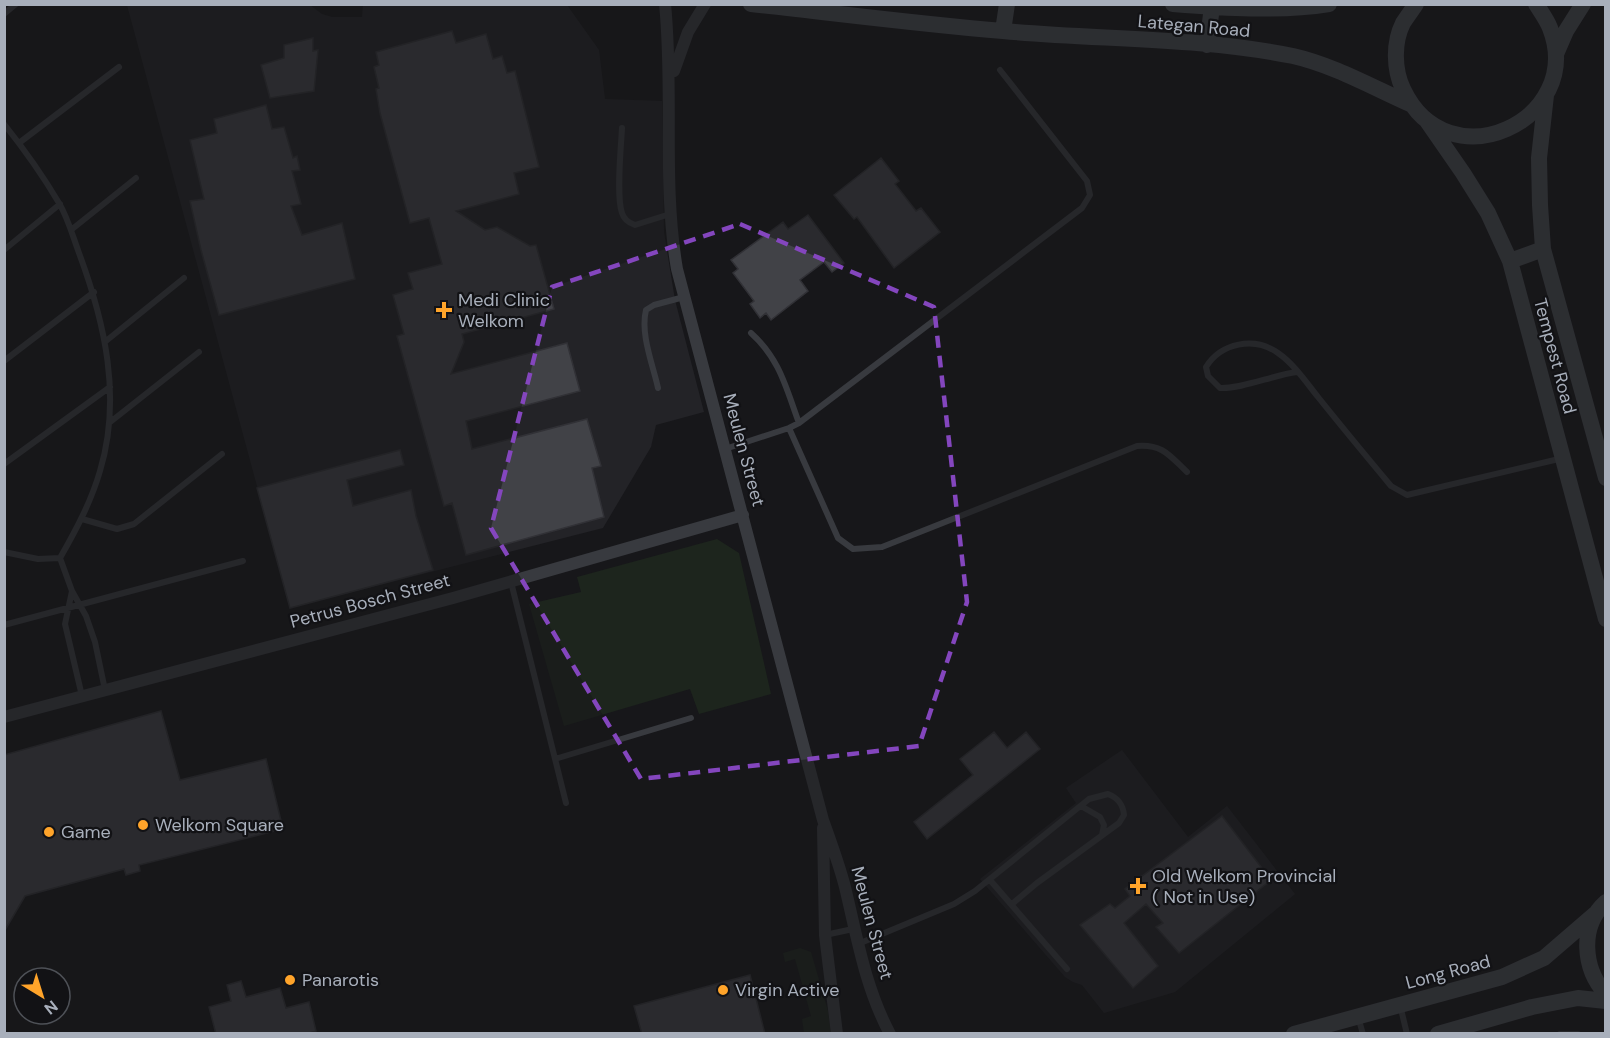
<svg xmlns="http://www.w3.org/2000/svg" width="1610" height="1038" font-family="'DM Sans',sans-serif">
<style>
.built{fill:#232327}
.green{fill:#1d251d}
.building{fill:#414247;stroke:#313136;stroke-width:1.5}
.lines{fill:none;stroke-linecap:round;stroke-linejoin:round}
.lane{stroke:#383a3f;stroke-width:6}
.street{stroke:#383a3f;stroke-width:12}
.secondary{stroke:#46494f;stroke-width:16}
.marked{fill:none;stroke:#8446be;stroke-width:4.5;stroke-dasharray:12 8;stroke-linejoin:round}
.poi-dot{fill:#ffa42a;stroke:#121215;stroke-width:2}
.labels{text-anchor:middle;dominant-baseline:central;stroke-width:4.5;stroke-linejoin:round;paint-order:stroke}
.street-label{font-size:18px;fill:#a8afbb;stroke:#121215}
.poi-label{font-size:18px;fill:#a8afbb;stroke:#121215;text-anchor:start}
</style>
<rect width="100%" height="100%" fill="#17171a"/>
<path class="built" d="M127 5H310L322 14 332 17H362L363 5H567L599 50 605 99 662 101 664 232 675 300 704 412 656 425 651 447 603 528 290 608Z
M1122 750 1188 837 1227 806 1295 894 1175 992 1104 1013 1082 985 1073 982 1065 977 980 879 1076 803 1066 788Z"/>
<path class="green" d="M717 539 739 553 771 694 699 714 690 689 564 726 529 604 581 592 577 577Z
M800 948 811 952 828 1011 831 1033H804L802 1019 811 1016 795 959 785 962 783 953Z"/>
<path class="building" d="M452 31 456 43 486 34 493 59 502 56 507 73 515 71 539 167 514 173 519 194 456 211 485 230 497 227 530 246 536 245 554 309 462 334 464 342 451 374 567 343 580 391 466 421 472 449 587 419 601 466 592 468 604 517 466 555 452 503 444 506 397 336 404 334 393 295 413 289 408 273 442 264 429 218 410 223 380 113 376 89 379 88 374 67 379 65 376 52Z
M313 38V51L318 50 314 91 270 98 261 65 284 58V45Z
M266 105 272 129 284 127 293 158 297 156 300 170 292 171 301 204 291 206 302 235 342 223 355 279 219 315 201 250 190 201 204 199 190 140 217 133 214 119Z
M881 158 899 181 895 184 916 211 921 208 940 232 894 268 857 217 854 219 834 195Z
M808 215 844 263 832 272 824 262 800 280 808 291 771 320 766 313 760 318 750 304 754 301 733 273 738 269 731 260 783 222 788 229Z
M400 450 404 465 347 480 353 506 411 490 416 516 433 570 290 608 257 488Z
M161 711 180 780 266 759 283 829 139 865 140 871 126 875 124 869 25 896 4 932V755Z
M994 732 1007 748 1026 732 1040 749 927 839 914 822 973 775 960 759Z
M1222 816 1271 880 1179 953 1156 927 1163 923 1146 904 1124 923 1158 966 1133 988 1080 925 1110 904 1115 908 1130 896 1125 889Z
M750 975 765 1034H642L634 1006Z
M241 981 246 997 280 988 286 1008 309 1002 316 1031 306 1034H216L209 1007 231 1001 227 985Z"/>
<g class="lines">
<path class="lane" d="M4 14 16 4
M4 124C24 149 43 176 59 203 68 218 73 237 79 253 105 323 122 398 100 471 91 502 76 530 60 558L72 591 86 616 95 642 105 690
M622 128C621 148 616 196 622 213 624 220 629 223 635 225L670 214
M19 143 119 67
M71 230 136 178
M4 250 60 204
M751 333C780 359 786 388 799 423
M106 341 184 278
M4 361 94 292
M1297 372C1273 375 1242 389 1220 388L1208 376 1206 367C1221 343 1254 336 1278 353 1294 364 1306 382 1318 397 1342 427 1366 456 1391 486L1407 495 1563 458
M658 388C653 365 640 334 646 310L654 305 684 297
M109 423 199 352
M789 428 838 538 853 549 882 547 1137 446C1163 444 1170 456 1187 472
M725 449 789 428 799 423 1082 208 1090 195 1087 181 1000 70
M4 464 110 387
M82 519 117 529 134 524 222 454
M4 552 38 559 60 558
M511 582 566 803
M72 591 65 624 82 696
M4 625 243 561
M555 759 691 718
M1081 806 1100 817 1104 825 1102 835
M990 880 1067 969
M825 935 853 929
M858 944 954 904 975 891 1089 799 1108 794C1118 798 1123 804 1124 815L1119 823 1037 883 1012 904
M1400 1005 1407 1034
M1358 1017 1363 1034
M1560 1034H1578"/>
<path class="street" d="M665 4C674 92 662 182 677 269L823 820C831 842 839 864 845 887 857 937 865 987 890 1034
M674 71 688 32 705 4
M4 717 453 598 743 515
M823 828 825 935 837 1034"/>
<path class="secondary" d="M751 4C835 13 919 24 1003 31 1099 40 1198 37 1293 56 1333 65 1372 87 1410 104
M1173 4C1224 8 1278 12 1329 4
M1416 4C1412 10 1407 17 1403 23 1393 43 1394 70 1403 89 1448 185 1586 120 1550 28 1547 20 1541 12 1536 4
M1003 31 1007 4
M1207 45 1212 7
M1556 54 1566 31 1583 4
M1546 95 1539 158 1540 205 1543 249 1606 478
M1427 121 1463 173 1488 213 1510 261 1606 619
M1510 261 1543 249
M1606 902C1579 926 1583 969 1606 994
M1294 1034 1502 977 1544 958 1595 914
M1438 1034 1532 1007 1578 998 1606 1001"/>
</g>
<path d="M0 0H1610V1038H0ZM740 224 934 307 967 602 919 746 641 779 491 528 552 287Z" fill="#17171a" fill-opacity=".55" fill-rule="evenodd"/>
<path class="marked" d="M740 224 934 307 967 602 919 746 641 779 491 528 552 287Z"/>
<g class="poi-dot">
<path d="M441 301h6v6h6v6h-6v6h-6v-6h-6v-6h6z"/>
<circle cx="143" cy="825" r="6"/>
<circle cx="49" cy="832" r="6"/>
<path d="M1135 877h6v6h6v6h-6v6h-6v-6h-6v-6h6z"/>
<circle cx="290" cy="980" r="6"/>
<circle cx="723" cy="990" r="6"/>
</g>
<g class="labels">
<g class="street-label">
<text transform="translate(1194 26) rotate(5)">Lategan Road</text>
<text transform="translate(1555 356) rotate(75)">Tempest Road</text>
<text transform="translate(744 450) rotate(75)">Meulen Street</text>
<text transform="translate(370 601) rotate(-15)">Petrus Bosch Street</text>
<text transform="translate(872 923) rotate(75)">Meulen Street</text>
<text transform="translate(1448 972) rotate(-15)">Long Road</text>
</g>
<g class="poi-label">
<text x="458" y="300">Medi Clinic<tspan x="458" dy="21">Welkom</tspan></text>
<text x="155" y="825">Welkom Square</text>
<text x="61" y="832">Game</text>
<text x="1152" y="876">Old Welkom Provincial<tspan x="1152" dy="21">( Not in Use)</tspan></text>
<text x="302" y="980">Panarotis</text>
<text x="735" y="990">Virgin Active</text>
</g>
</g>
<rect width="1610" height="1038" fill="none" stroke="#a8afbb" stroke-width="12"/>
<g transform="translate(42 996) rotate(142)"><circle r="28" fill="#121215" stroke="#4e5157" stroke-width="1.5"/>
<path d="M0-4.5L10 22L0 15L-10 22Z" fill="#ffa42a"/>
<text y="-9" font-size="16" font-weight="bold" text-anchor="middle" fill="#a8afbb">N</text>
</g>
</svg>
